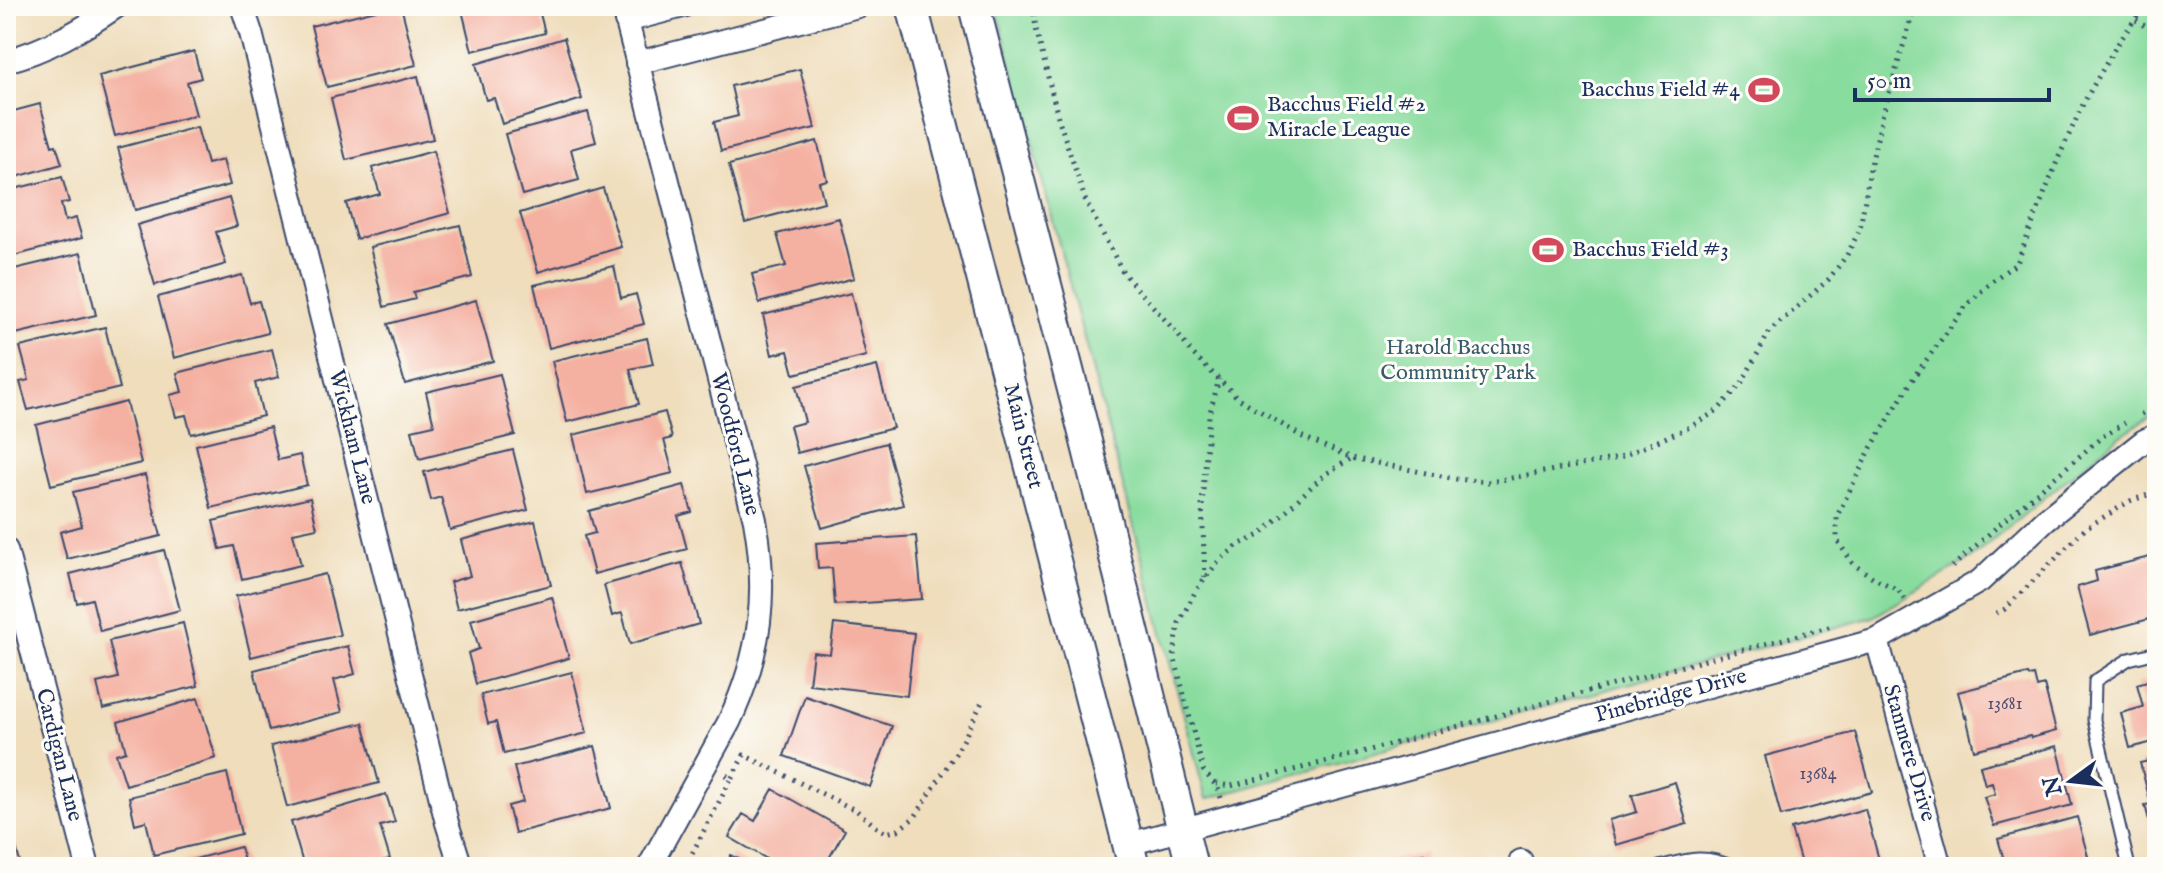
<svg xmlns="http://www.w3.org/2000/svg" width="2163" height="873" font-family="'IM FELL English',serif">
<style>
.green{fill:#88dc9e;stroke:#52867e;stroke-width:2}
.building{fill:#f4b0a1}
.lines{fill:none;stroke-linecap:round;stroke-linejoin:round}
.lane-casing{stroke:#3b496c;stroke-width:15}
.street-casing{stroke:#3b496c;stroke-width:26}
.secondary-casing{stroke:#3b496c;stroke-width:34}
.path{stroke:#3b496c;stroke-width:5;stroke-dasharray:2 6;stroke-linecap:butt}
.lane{stroke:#fff;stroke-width:11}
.street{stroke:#fff;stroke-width:22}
.secondary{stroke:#fff;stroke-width:30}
.labels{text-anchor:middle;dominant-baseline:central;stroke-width:6;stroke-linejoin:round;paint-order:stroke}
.number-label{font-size:18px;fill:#514f6f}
.poi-label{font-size:22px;fill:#1b2f5e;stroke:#fdfcf7;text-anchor:start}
.park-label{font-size:22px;fill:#365a6e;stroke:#fdfcf7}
.street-label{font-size:22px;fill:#1b2f5e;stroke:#fdfcf7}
</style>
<rect width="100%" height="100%" fill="#fdfcf7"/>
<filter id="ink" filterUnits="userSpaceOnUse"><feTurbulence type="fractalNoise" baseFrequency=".0125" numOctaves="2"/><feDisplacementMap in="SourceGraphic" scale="16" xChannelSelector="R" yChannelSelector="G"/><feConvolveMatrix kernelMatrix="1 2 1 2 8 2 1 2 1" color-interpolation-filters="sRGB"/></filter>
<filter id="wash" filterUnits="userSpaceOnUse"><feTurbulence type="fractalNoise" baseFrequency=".006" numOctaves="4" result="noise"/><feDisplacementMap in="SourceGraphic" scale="32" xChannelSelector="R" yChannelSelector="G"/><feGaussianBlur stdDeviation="1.8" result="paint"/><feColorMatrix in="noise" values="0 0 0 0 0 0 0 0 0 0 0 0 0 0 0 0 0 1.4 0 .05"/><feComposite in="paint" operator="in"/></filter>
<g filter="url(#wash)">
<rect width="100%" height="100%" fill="#efddbb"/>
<path class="green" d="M996 6H2157V412L2117 438 1970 559 1873 617 1206 799Z"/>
<g id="blocks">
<path class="building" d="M392 6H401L416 65 327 87 311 26Z
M461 6H538L545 33 472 51Z
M564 38 582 99 502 124 494 98 486 100 476 64Z
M194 51 201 78 187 82 196 115 115 136 99 76Z
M800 69 815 128 721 151 714 122 738 116 731 86Z
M418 76 433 139 346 160 331 98Z
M40 104 52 146 56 145 62 164 6 180V113Z
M588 112 596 142 571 149 579 180 522 195 505 134Z
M197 127 207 164 223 160 230 185 135 210 118 148Z
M817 141 827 180 819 182 824 202 745 223 729 165Z
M433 151 450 213 356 239 346 203 380 194 372 168Z
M62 177 69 202 61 204 65 221 76 218 82 238 6 258V191Z
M603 188 621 247 538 272 520 213Z
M229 198 237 226 216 232 226 264 155 285 137 225Z
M839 218 854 278 759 303 752 274 786 266 777 234Z
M460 225 472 277 413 292 415 299 384 307 370 247Z
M81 253 96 315 11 335 6 314V271Z
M614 266 621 298 636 294 644 324 549 348 534 285Z
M242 275 250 303 259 301 268 333 174 358 158 297Z
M851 293 866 356 794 374 788 351 772 355 763 315Z
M476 300 493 361 405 384 388 324Z
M105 327 120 388 28 410 20 382 29 380 20 347Z
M647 338 653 364 630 369 639 404 567 422 552 361Z
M272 349 279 377 255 383 263 416 191 434 186 415 176 417 170 395 182 392 177 373Z
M877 366 893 428 797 453 790 426 805 422 796 386Z
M500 374 515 435 419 459 412 430 434 425 426 392Z
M126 402 141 463 51 485 36 425Z
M665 412 672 438 664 440 673 473 587 494 573 435Z
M270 427 278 460 300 455 307 485 211 508 196 445Z
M886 443 903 505 822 528 804 466Z
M513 450 528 510 450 530 441 497 431 500 424 472Z
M145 475 161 536 67 559 60 532 82 526 73 492Z
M684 485 692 512 678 516 687 549 594 574 584 536 595 533 589 511Z
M310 498 317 528 293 533 301 565 242 579 234 546 220 549 213 521Z
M535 521 551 585 457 609 450 582 470 576 461 540Z
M916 536 922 599 835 605 832 568 818 569 816 543Z
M164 550 180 610 100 631 92 599 77 603 70 574Z
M2157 555V617L2090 635 2077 587 2097 581 2095 571Z
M682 563 699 624 630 644 622 613 612 616 604 585Z
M325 574 340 635 251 657 236 596Z
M552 597 569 658 476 684 468 653 479 649 471 620Z
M183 623 198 686 103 709 97 683 118 678 109 641Z
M834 624 914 633 907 696 809 684 813 652 830 654Z
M348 646 355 674 334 680 342 712 269 731 254 670Z
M572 672 587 733 504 754 496 722 488 724 481 695Z
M2028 674 2029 676 2034 675 2037 687 2044 685 2056 731 2031 738 2030 736 1974 750 1966 716 1965 717 1958 692Z
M2157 678V741L2130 748 2121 713 2143 707 2137 684Z
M805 696 892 726 870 787 784 756Z
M198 698 216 758 126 785 116 754 126 751 118 722Z
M363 723 379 783 287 807 271 746Z
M1855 732 1872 792 1781 816 1765 756Z
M595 746 611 808 515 833 508 806 523 802 514 767Z
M2057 746 2072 805 1994 826 1984 797 1995 794 1992 783 1985 785 1980 766Z
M2157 759V830L2152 831 2145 805 2151 804 2140 763Z
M227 773 241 834 154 855 146 821 135 824 129 797Z
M1675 782 1687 824 1616 845 1609 820 1637 812 1632 795Z
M773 789 845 830 824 867H781L729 837 743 814 755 821Z
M386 794 395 822 380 826 390 859 362 867H304L291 822Z
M1865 809 1881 867H1802L1791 829Z
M2077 817 2091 867H2006L1998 839Z
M12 830 21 867H6V831Z
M240 847 246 867H169V866Z
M1424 853 1427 867H1367V866Z
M731 855 753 867H725Z"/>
</g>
</g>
<g filter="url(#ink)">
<use href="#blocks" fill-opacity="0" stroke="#3b496c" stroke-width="2"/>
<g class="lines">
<defs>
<path id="lane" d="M1659 867C1686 860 1705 853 1732 867
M2129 867 2094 720 2095 681 2129 659 2157 652"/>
<path id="street" d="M242 6 251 33 447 823 461 867
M623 6 755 520C768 594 761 654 729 722L649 867
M626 21 683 6
M6 61C47 50 82 30 117 6
M637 63 858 6
M6 550 88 867
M1877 640 1940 867
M1129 844 1877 640 1980 581 2045 520 2144 441 2157 435
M1521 861 1522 867"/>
<path id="secondary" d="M912 6 1134 867
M974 6 1077 405 1192 867"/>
</defs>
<use href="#lane" class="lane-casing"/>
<use href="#street" class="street-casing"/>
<use href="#secondary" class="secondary-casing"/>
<path class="path" d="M1033 6 1036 29 1058 117 1086 202 1124 274 1175 331 1192 353 1238 398 1303 437 1352 458 1456 479 1490 482 1618 458 1690 427 1718 410 1741 384 1770 331 1829 279 1847 255 1860 229 1870 169 1882 117 1915 6
M2136 20 2157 35
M2141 414 2157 405
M1952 567 1999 525 2102 437 2125 423
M1205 578 1202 504 1209 416 1219 379
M1905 599 1898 590 1874 578 1853 564 1837 540V516L1871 448 1916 374 1966 306 1992 281 2017 263 2058 159 2084 102 2115 48 2144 6
M1996 613 2005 609 2086 528 2130 501 2157 492
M726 775 731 779 744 755 857 811 874 825 886 833 898 830 915 817 962 743 984 698
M1216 784 1231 786 1325 762 1832 626
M1221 798 1218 788 1203 770 1174 655 1179 623 1195 592 1217 563 1238 545 1260 535 1324 475 1352 458
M685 867 731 779"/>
<use href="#lane" class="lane"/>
<use href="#street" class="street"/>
<use href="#secondary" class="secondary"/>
</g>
</g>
<defs>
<symbol id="stadium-bare" viewBox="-9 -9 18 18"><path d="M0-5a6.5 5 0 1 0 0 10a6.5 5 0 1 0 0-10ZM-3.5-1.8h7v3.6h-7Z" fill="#d1495b" stroke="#fdfcf7" stroke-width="2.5" paint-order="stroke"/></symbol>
</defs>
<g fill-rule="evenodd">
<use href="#stadium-bare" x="1742" y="68" width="44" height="44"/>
<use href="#stadium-bare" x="1221" y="96" width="44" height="44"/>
<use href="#stadium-bare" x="1526" y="228" width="44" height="44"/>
</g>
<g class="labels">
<g class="number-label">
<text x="2005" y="704">13681</text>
<text x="1818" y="774">13684</text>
</g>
<g class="poi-label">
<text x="1740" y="90" text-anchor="end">Bacchus Field #4</text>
<text x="1267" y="105">Bacchus Field #2<tspan x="1267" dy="25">Miracle League</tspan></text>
<text x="1572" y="250">Bacchus Field #3</text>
</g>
<g class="park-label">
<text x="1458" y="348">Harold Bacchus<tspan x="1458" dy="25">Community Park</tspan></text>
</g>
<g class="street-label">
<text transform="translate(1023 436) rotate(76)">Main Street</text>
<text transform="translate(352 437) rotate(76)">Wickham Lane</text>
<text transform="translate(735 444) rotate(76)">Woodford Lane</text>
<text transform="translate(1671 696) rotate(-15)">Pinebridge Drive</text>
<text transform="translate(1909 753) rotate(74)">Stanmere Drive</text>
<text transform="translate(59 755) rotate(76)">Cardigan Lane</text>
</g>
</g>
<rect width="2163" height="873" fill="none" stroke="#fdfcf7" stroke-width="32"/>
<g transform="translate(2071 781) rotate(255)" stroke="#fdfcf7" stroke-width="6" paint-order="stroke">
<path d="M0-6L14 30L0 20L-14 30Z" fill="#1b2f5e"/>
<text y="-12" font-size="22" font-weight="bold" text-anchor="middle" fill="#1b2f5e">N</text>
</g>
<path d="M1855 88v12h194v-12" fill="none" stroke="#1b2f5e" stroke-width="4"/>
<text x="1867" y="88" font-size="24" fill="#1b2f5e" stroke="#fdfcf7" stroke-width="6" paint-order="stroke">50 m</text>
</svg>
